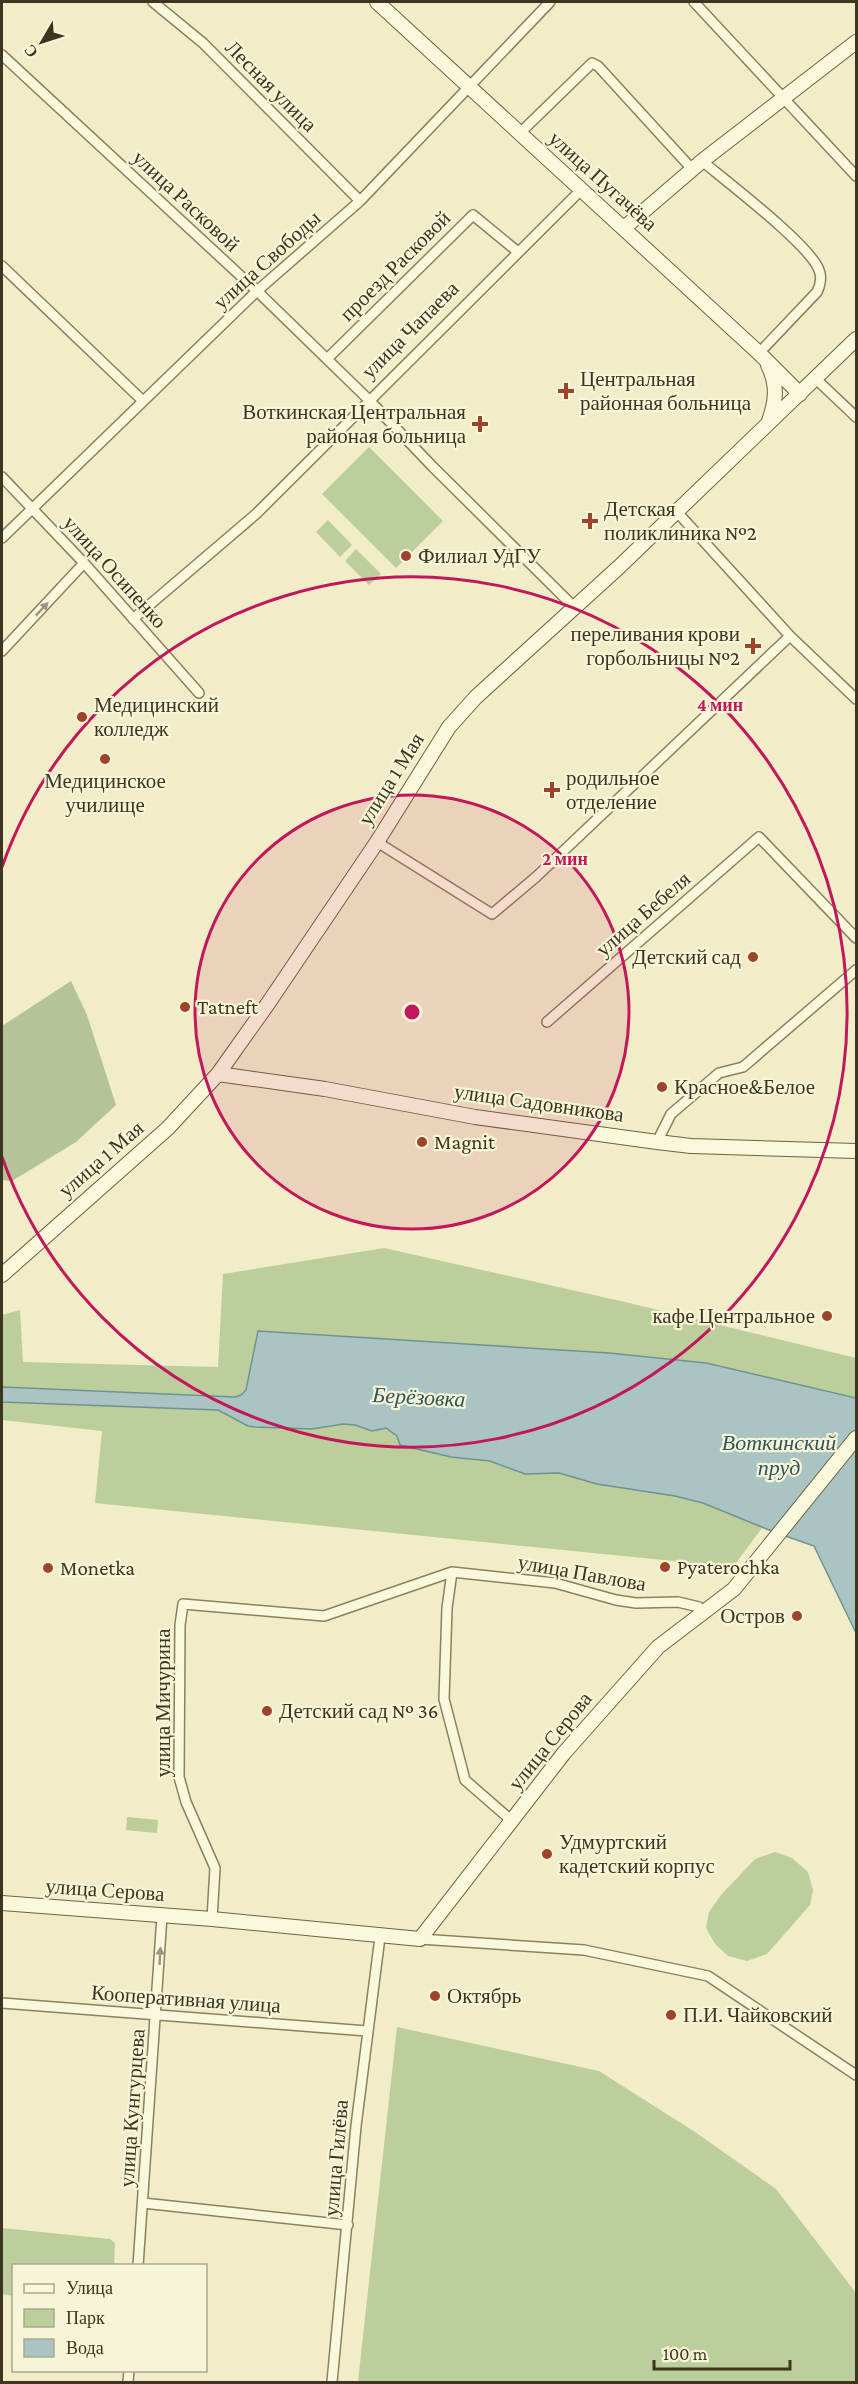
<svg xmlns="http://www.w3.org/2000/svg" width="858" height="2384" font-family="'Crimson Pro',serif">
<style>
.green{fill:#bcce9b}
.cemetery{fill:#b5c39a}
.water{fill:#a9c4c2;stroke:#6f9392;stroke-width:1.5}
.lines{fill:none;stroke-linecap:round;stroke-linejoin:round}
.minor-casing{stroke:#8c815c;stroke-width:12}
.secondary-casing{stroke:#6e623f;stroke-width:16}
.minor{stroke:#faf8dc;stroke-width:9}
.secondary{stroke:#faf8dc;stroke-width:14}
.oneway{fill:#9c967e}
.ring{fill:none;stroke:#c2185b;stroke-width:3}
.poi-dot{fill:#9d452b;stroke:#f7f5d8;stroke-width:2}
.labels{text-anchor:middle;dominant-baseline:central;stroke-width:4.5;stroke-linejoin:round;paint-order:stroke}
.street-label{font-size:21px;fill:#3d3520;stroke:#f7f5d8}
.poi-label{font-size:21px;fill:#3d3520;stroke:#f7f5d8;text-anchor:start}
.water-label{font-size:22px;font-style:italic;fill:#2f555c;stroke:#f7f5d8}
.centre{fill:#c2185b;stroke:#f7f5d8;stroke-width:3}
.ring-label{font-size:18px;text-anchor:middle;font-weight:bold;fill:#c2185b;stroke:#f7f5d8;stroke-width:4.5;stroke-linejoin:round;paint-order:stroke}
</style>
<rect width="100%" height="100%" fill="#f0edc8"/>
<path class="green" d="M369 447 443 521 396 568 322 494Z
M328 520 352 545 340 557 316 532Z
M356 549 381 574 369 585 345 561Z
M384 1248 625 1302 856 1358V1401L733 1567 95 1503 102 1431 2 1420V1315L20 1310 23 1362 218 1367 223 1274Z
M127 1817 158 1820 157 1833 126 1830Z
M775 1852 792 1858 808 1872 813 1890 810 1905 767 1954 747 1961 728 1956 715 1944 706 1928 709 1912 721 1895 755 1859Z
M397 2027 599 2071 695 2132 776 2189 856 2293V2382H358Z
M2 2228 110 2239 115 2243 114 2265 14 2266 13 2296 2 2294Z"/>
<path class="cemetery" d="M71 981 87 1015 116 1105 76 1142 12 1181 2 1180V1026Z"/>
<path class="water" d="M258 1331 609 1353 706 1363 856 1398V1633L814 1546 774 1532 703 1503 675 1496 597 1484 559 1473 525 1474 490 1461 451 1457 400 1445 397 1436 386 1428 372 1431 355 1425 343 1424 312 1429 255 1427 248 1426 218 1410 2 1402V1387L235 1397 241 1395 246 1390Z"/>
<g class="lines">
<defs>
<path id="minor" d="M153 2 203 43 360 201
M694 2 856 176
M2 55 257 291 369 400 432 466 575 608
M520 133 592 63 598 66 692 169
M702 161C726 181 810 245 819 270 822 277 820 286 817 292L759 353
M2 266 143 401
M327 359 473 215 518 252
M816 379 856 417
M2 477 84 563 199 693
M677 512 790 636 856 699
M2 538 257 291 360 201 550 2
M133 619 256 514 581 190
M2 651 84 563
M377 842 492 914 536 877 790 636
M547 1022 759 837 856 938
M657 1142 671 1114 719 1073 743 1067 856 970
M452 1572 447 1608 444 1699 465 1780 512 1821
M212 1919 215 1868 186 1802 179 1777 180 1625 183 1604 324 1616 452 1572 555 1583 616 1600 636 1603 678 1602 699 1607 704 1611
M420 1939 584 1950 708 1976 856 2075
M2 2003 367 2031
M143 2203 348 2225
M138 2266 162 1916
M128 2382 129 2370
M332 2382 356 2126 380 1937"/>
<path id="secondary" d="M377 2 759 353 800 394
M624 228 702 161 856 42
M768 365C778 385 776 401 769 421
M218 1074 325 1089 475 1117 657 1142 691 1146 856 1151
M2 1275 168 1128 218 1074 267 1005 377 842 449 727 476 697 619 567 856 339
M2 1903 212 1919 420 1939 564 1753 658 1647 734 1589 856 1438"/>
</defs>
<use href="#minor" class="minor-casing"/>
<use href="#secondary" class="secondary-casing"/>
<use href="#minor" class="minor"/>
<use href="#secondary" class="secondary"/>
</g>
<defs><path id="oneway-solid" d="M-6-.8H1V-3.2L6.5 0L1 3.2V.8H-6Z" transform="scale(1.5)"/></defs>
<g class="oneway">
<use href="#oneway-solid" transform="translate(42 609) rotate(-47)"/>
<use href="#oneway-solid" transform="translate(160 1956) rotate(-87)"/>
</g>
<circle cx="412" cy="1012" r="217" fill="#c2185b" fill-opacity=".12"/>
<g class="ring">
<circle cx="412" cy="1012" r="217"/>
<path d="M2 867A435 435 0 1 1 2 1157"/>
</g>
<g class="poi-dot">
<path d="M563 382h6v6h6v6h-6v6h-6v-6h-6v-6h6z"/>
<path d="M477 415h6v6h6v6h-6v6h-6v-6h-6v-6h6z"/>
<path d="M587 512h6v6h6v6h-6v6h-6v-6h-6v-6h6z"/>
<circle cx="406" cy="556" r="6"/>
<path d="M750 637h6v6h6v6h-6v6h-6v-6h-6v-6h6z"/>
<circle cx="82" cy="717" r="6"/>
<circle cx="105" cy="759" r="6"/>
<path d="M549 781h6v6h6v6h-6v6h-6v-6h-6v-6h6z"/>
<circle cx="753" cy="957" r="6"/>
<circle cx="185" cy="1007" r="6"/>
<circle cx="662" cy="1087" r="6"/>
<circle cx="422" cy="1142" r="6"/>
<circle cx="827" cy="1316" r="6"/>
<circle cx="665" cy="1567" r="6"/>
<circle cx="48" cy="1568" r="6"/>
<circle cx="797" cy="1616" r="6"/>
<circle cx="267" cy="1711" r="6"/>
<circle cx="547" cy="1854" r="6"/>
<circle cx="435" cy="1996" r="6"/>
<circle cx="671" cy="2015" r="6"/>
</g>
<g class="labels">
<g class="street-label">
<text transform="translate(271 86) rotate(45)">Лесная улица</text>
<text transform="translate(603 181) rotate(42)">улица Пугачёва</text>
<text transform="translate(186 201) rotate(43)">улица Расковой</text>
<text transform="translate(267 260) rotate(-42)">улица Свободы</text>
<text transform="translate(395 266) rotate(-45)">проезд Расковой</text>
<text transform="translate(410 330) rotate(-45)">улица Чапаева</text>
<text transform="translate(115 572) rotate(48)">улица Осипенко</text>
<text transform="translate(391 779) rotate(-58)">улица 1 Мая</text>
<text transform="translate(643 914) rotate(-41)">улица Бебеля</text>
<text transform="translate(539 1103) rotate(8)">улица Садовникова</text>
<text transform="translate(101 1159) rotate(-41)">улица 1 Мая</text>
<text transform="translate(582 1573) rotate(10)">улица Павлова</text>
<text transform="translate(163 1703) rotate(-90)">улица Мичурина</text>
<text transform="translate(550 1741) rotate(-51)">улица Серова</text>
<text transform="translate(105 1890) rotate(4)">улица Серова</text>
<text transform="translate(186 1999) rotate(4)">Кооперативная улица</text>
<text transform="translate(132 2108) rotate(-86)">улица Кунгурцева</text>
<text transform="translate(336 2158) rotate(-85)">улица Гилёва</text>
</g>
<g class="poi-label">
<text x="580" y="379">Центральная<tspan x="580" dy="24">районная больница</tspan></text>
<text x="466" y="412" text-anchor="end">Воткинская Центральная<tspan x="466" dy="24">районая больница</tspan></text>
<text x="604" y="509">Детская<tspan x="604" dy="24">поликлиника №2</tspan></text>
<text x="418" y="556">Филиал УдГУ</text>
<text x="740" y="634" text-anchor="end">переливания крови<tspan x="740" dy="24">горбольницы №2</tspan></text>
<text x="94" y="705">Медицинский<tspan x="94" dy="24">колледж</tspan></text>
<text x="566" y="778">родильное<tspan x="566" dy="24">отделение</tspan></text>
<text x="105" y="781" text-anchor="middle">Медицинское<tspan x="105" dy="24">училище</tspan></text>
<text x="741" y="957" text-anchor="end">Детский сад</text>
<text x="197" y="1007">Tatneft</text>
<text x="674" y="1087">Красное&amp;Белое</text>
<text x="434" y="1142">Magnit</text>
<text x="815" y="1316" text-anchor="end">кафе Центральное</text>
<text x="677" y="1567">Pyaterochka</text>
<text x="60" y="1568">Monetka</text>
<text x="785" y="1616" text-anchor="end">Остров</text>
<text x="279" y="1711">Детский сад № 36</text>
<text x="559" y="1842">Удмуртский<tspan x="559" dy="24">кадетский корпус</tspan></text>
<text x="447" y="1996">Октябрь</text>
<text x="683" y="2015">П.И. Чайковский</text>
</g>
<g class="water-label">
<text transform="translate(419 1397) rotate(3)">Берёзовка</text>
<text x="779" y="1442">Воткинский<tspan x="779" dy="25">пруд</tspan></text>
</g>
</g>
<circle cx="412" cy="1012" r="9" class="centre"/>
<g class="ring-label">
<text x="720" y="711">4 мин</text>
<text x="565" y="865">2 мин</text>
</g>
<rect width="858" height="2384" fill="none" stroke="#3d3520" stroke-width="6"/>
<rect x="12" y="2264" width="195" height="108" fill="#f7f5d8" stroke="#ada88e" stroke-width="1.5"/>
<rect x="24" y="2284" width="30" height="9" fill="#faf8dc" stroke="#ada88e" stroke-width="1.5"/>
<text x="66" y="2294" font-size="18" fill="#3d3520">Улица</text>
<rect x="24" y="2309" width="30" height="18" fill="#bcce9b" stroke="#ada88e" stroke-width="1.5"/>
<text x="66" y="2324" font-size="18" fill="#3d3520">Парк</text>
<rect x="24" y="2339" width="30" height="18" fill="#a9c4c2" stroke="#ada88e" stroke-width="1.5"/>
<text x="66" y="2354" font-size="18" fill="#3d3520">Вода</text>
<g transform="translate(42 42) rotate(231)" stroke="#f7f5d8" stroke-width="4.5" paint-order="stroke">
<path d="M0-4.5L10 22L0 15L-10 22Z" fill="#3d3520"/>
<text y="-9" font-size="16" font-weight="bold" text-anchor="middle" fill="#3d3520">С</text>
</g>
<path d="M654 2360v9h136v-9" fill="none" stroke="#3d3520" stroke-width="3"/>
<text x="663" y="2360" font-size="18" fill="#3d3520" stroke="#f7f5d8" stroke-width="4.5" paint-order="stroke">100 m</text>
</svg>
